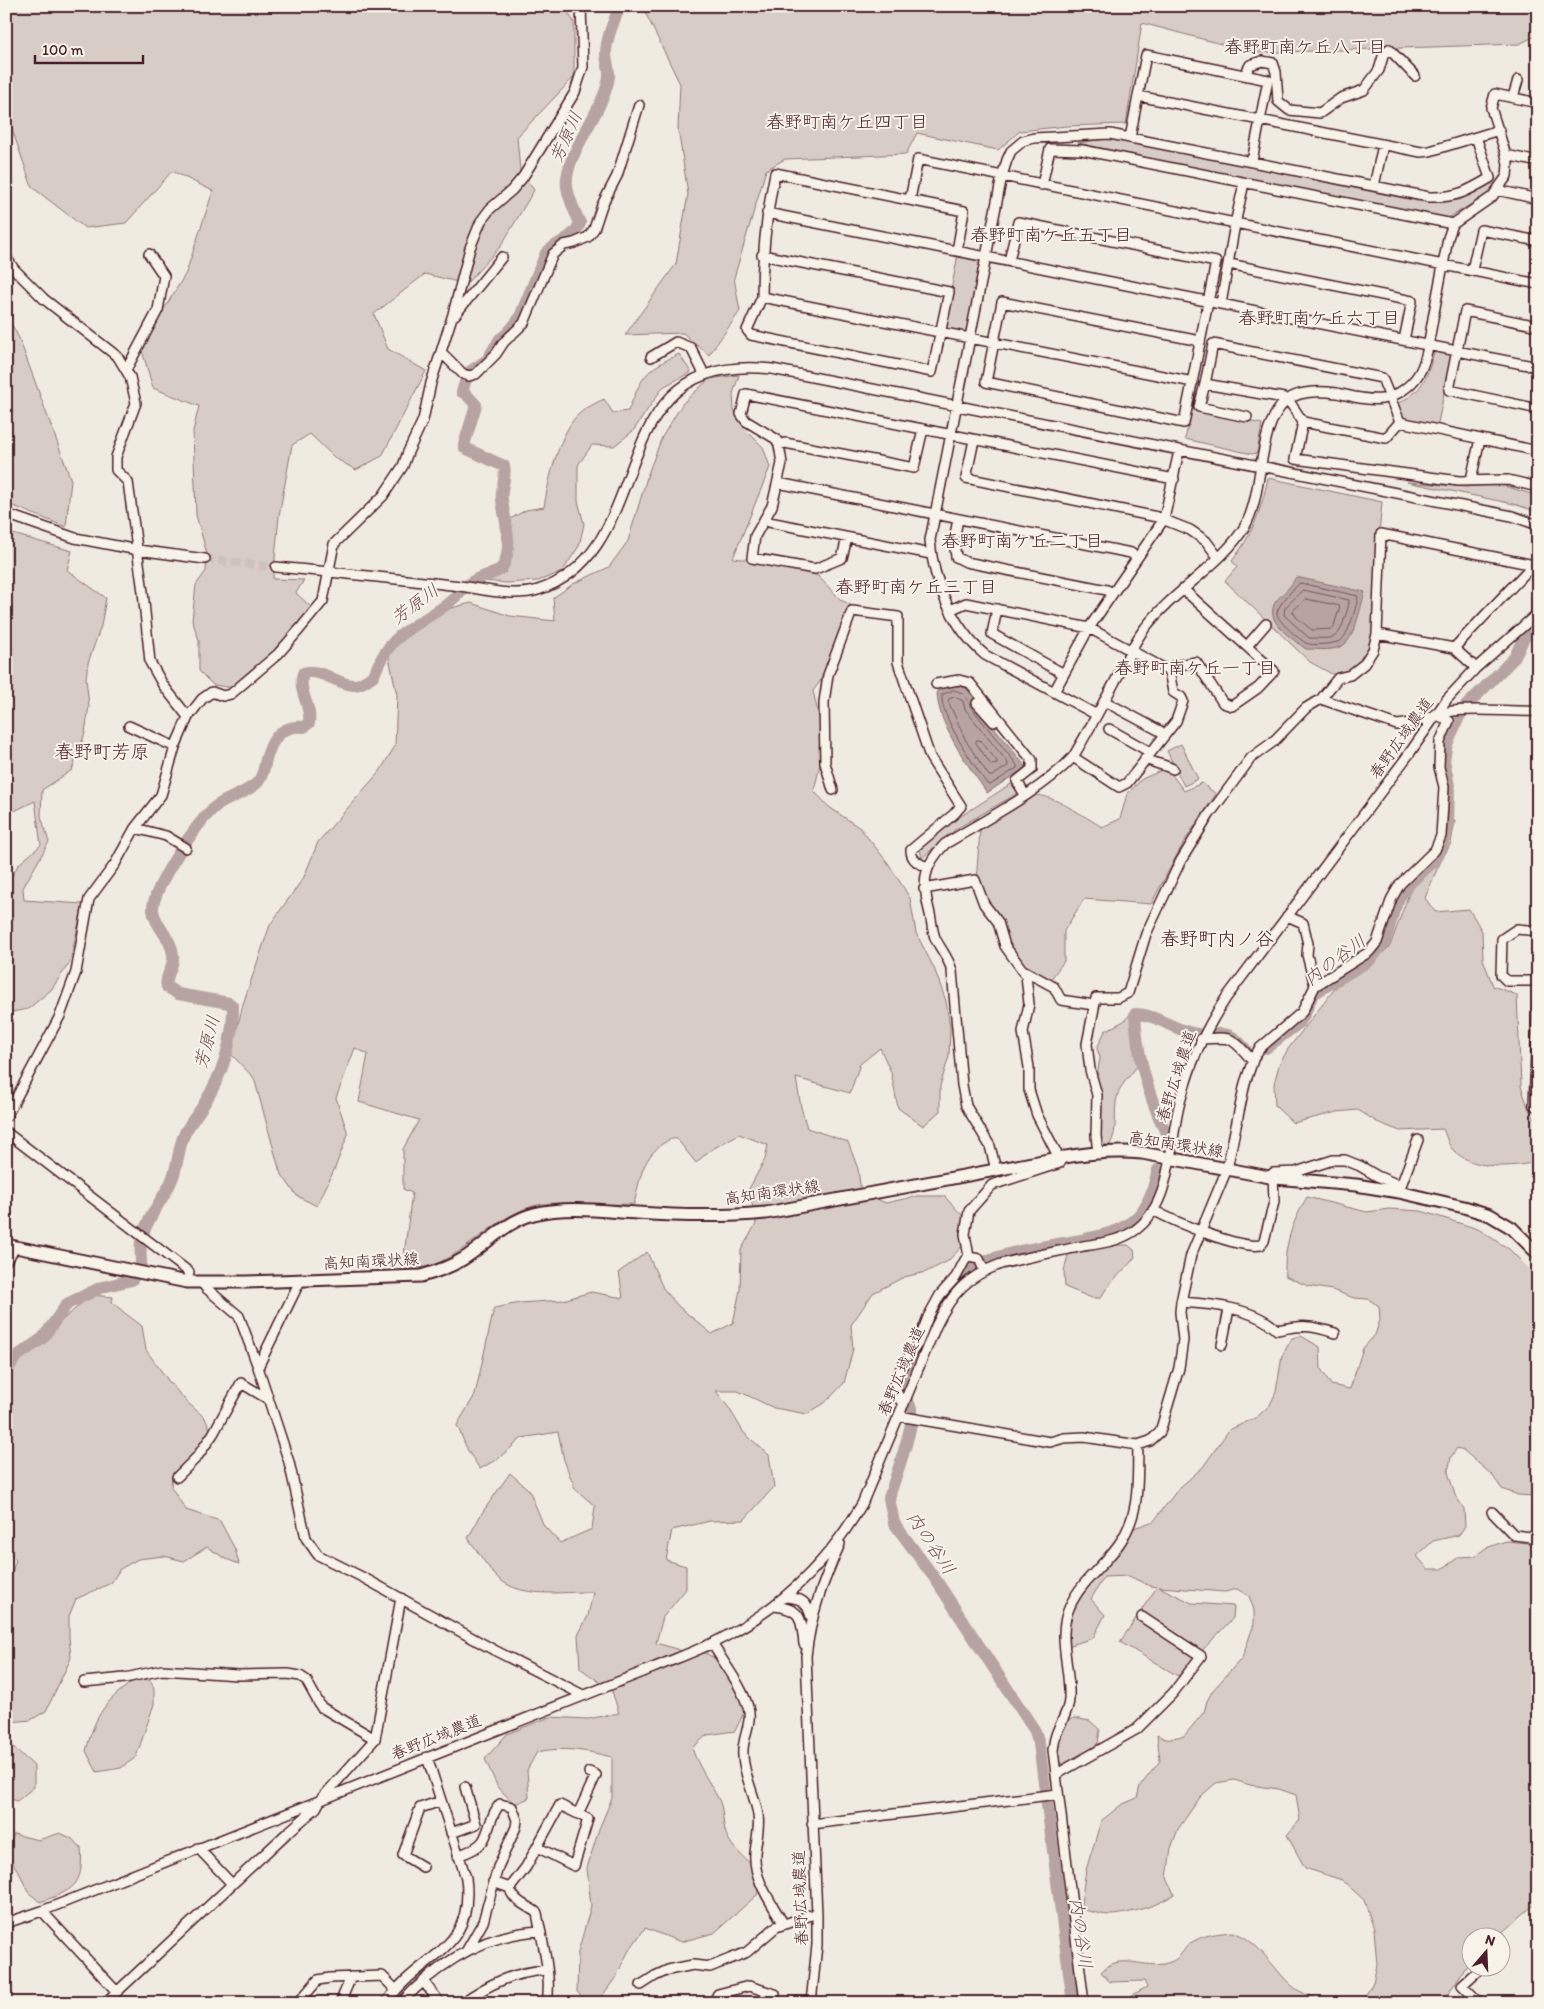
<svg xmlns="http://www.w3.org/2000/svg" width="1544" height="2009" font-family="Itim,'Klee One',sans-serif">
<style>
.green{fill:#d8cdc6;stroke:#917678}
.water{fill:#b7a4a2;stroke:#8b6f72}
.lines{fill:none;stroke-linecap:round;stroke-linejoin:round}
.shore{stroke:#76545b;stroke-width:1}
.river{stroke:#b7a4a2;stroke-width:12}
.minor-tunnel{stroke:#cfc2bc;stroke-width:9;stroke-dasharray:9 4.5;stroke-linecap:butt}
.minor-casing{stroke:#4a1f2b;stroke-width:12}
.major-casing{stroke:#4a1f2b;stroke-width:15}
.minor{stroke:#f7f3e8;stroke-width:9}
.major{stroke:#f7f3e8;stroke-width:11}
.labels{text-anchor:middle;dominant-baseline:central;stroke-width:4;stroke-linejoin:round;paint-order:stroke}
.street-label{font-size:16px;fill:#4a1f2b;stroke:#f7f3e8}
.neighbourhood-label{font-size:18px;fill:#4a1f2b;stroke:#f7f3e8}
.water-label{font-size:18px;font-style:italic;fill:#704e55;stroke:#f7f3e8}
.quarter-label{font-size:19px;fill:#4a1f2b;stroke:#f7f3e8}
</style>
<rect width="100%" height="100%" fill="#f0ebe0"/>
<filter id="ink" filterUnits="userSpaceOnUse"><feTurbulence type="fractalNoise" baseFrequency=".02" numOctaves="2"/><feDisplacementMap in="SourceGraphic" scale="10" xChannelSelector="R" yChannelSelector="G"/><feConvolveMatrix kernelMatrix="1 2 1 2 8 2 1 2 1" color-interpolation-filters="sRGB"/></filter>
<g filter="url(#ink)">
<path class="green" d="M6 6H564L574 22V77L517 137 520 171 534 190 501 246 466 284 425 274 374 314 388 349 426 371 382 456 356 470 335 458 310 434 292 445 279 516 273 579 304 580 296 593 312 608 274 650 234 688 213 685 199 671V640L192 620 196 585 206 571 207 554 196 515 193 431 199 406 153 388 141 347 186 273 213 191 172 171 126 223 85 228 32 187 6 112Z
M649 6H1538V35L1519 44 1255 53 1142 23 1126 124 1067 126 1020 131 998 150 917 133 906 154 785 159 766 170 734 278 740 311 709 355 683 333 625 335 676 264 688 194 678 128 680 84 646 14Z
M1111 138 1417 201 1460 200 1492 181 1495 184 1487 195 1448 218 1245 178 1078 143Z
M958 254 980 259 966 332 944 328Z
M6 314 19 338 71 480 66 527 6 503Z
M1439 351 1449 353 1451 358 1437 428 1402 419 1396 404C1423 392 1426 379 1434 353Z
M679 354 691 372 663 387 633 431 614 446 592 445 578 465V501L584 524 579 546 562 572 538 581 506 583 485 581 506 572C514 550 514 542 510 519L526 510 544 507C548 482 560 429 580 413 587 407 596 403 604 399L613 413 628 411C642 377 644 370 679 354Z
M739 375 733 394 734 410 744 428 763 447 770 467 733 558 780 563 818 576 841 600 851 605 824 676 813 691 820 722 821 760 814 791 829 807 860 828 888 863 910 898 916 933 934 968 946 1001 950 1027 949 1056 940 1086V1111L923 1126 898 1108 891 1072 880 1048 860 1064 850 1093 796 1078 801 1107 807 1128 848 1142 858 1169 861 1192 886 1203 917 1196H944L962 1215 965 1243 948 1261 926 1272 904 1277 873 1293 851 1325 853 1349 844 1383 826 1402 807 1414 774 1408 738 1391H716L729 1408 744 1433 769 1455 774 1487 744 1520 710 1521 672 1530 666 1560 686 1566V1589L663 1617 656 1643 683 1651 705 1653 732 1667 751 1698 735 1731 707 1735 692 1748C698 1767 710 1782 719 1800 724 1810 722 1823 726 1834 732 1850 751 1863 763 1875L757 1895 714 1933 681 1942 645 1928 628 1952 616 1977 597 2003H590L577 1992 578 1952 591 1906 587 1868 599 1829 612 1798V1757C586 1751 563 1746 537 1752L527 1770 529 1798 515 1804 498 1788 485 1759 507 1734 550 1717 588 1719 619 1713 612 1691 580 1668 578 1635 588 1616 593 1592C561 1591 517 1601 493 1573 484 1562 476 1549 468 1538L482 1513 510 1473 529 1490 544 1526 560 1543 592 1529 595 1506 575 1489 564 1460 558 1432 522 1438 499 1458 480 1469 468 1451 457 1425 475 1395 494 1308 520 1303 563 1300 591 1292 623 1298 619 1272 647 1252 663 1288 678 1306 712 1334 733 1323 740 1290 741 1250 756 1224 749 1189 765 1159 768 1145 739 1134 709 1151 696 1163 677 1139C670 1138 668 1141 662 1144 641 1160 640 1180 634 1204 618 1204 603 1205 588 1204 567 1203 546 1201 527 1208 496 1219 475 1244 446 1259 433 1267 417 1268 402 1270L412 1193 403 1189V1149L419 1120 359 1102 368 1054 355 1048 336 1098 348 1134 335 1168 317 1206 297 1196 280 1172 254 1078 231 1054 243 1004 270 925 304 877 318 842 380 771 395 746 397 695 387 648 428 614 471 603 510 616 555 621 553 598 573 584 609 567 628 541 648 474 662 437 683 403 709 379Z
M1192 409 1262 424 1257 453 1252 454 1185 439Z
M1268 478 1382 502 1374 588 1372 646 1359 666 1341 675 1332 674 1310 662 1225 581 1237 567 1232 561C1253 534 1261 510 1268 478Z
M1407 482 1466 487 1498 484 1538 496V512L1514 504Z
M6 532 72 551 67 570 106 598 101 626 88 663 86 678 89 706 85 733 72 770 42 790 41 816 49 842 23 888 24 900 83 904 70 962 51 990 28 1009 6 1013V887L18 865 41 845 35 801 6 815Z
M1181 744 1198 779 1184 786 1167 751Z
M1167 768 1184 791 1202 783 1216 794 1184 842 1151 904 1084 899 1064 931V961L1048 983 1031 974 1012 953 999 918 980 891 977 869 980 830C988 822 1023 797 1032 795 1051 793 1085 817 1102 827L1120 819 1127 794 1142 779Z
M1011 784 1018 793 956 829 922 858 920 849 958 818Z
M1455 821 1451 843 1437 869 1425 898 1435 912 1469 909 1482 931 1483 959 1493 986 1517 995 1521 1086 1529 1110 1538 1123V1162C1511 1167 1474 1171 1453 1150 1448 1145 1446 1135 1443 1129L1400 1131 1377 1122 1358 1110 1337 1112 1293 1123 1275 1106 1274 1084 1279 1065 1288 1049 1347 973 1373 963 1390 946 1412 885 1431 852 1443 822Z
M1133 1011C1133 1026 1142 1042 1140 1057 1138 1072 1120 1081 1117 1097 1113 1113 1119 1131 1109 1146L1100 1142 1097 1128 1102 1111 1098 1094 1097 1076 1100 1058 1097 1048 1105 1031 1124 1021Z
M1307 1197 1367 1212 1389 1209 1421 1211 1478 1229 1509 1249 1538 1278V1493L1533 1496 1518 1495 1502 1489 1492 1475 1463 1450 1457 1448 1451 1457 1448 1472 1455 1495 1464 1509 1465 1526 1459 1535 1433 1541 1417 1556 1428 1569H1442L1459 1557 1475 1556 1486 1548 1506 1541 1538 1544V1901L1498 1936H1472L1471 1959 1442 2003H1359L1365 1997 1373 1982 1377 1965 1374 1929 1364 1900 1342 1880 1305 1868 1287 1835 1300 1820 1296 1795 1279 1789 1250 1785 1234 1780 1216 1783 1201 1796 1178 1829 1171 1848 1167 1878 1174 1894C1161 1905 1129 1914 1111 1915 1101 1915 1090 1911 1080 1909L1086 1870 1101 1821 1121 1805 1137 1798 1140 1786 1160 1761 1157 1735 1165 1739 1184 1736 1204 1712 1207 1701 1213 1690 1242 1658 1254 1624V1610L1249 1596 1237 1589 1225 1592 1159 1587 1192 1603 1234 1606 1233 1618 1178 1676 1120 1642 1157 1587 1150 1586 1129 1576 1104 1577 1091 1599 1105 1615 1093 1638 1068 1646 1065 1620 1086 1586 1096 1578 1134 1528 1154 1521 1178 1489 1203 1467 1229 1430 1257 1417 1270 1405 1276 1392 1282 1356 1292 1338 1301 1336 1320 1347 1321 1369 1331 1385 1350 1389 1363 1348 1375 1335 1380 1320 1379 1306 1368 1299 1354 1298 1332 1290 1308 1286 1285 1276C1284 1245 1292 1223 1307 1197Z
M1118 1245H1128L1134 1250 1135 1257C1125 1271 1108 1282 1101 1298H1092L1065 1287 1064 1271 1068 1255Z
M91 1295 113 1297 112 1302 126 1314 142 1326 146 1350 170 1383 187 1402 205 1418 211 1432 195 1456 172 1475 171 1487 186 1510 220 1521 235 1549 239 1564 226 1559 207 1547 184 1561 164 1556 138 1559 120 1569 111 1583 76 1599 69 1616V1637L71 1658 46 1711 31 1720 10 1722 6 1729V1590L16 1560 6 1550V1375L34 1345Z
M139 1677 151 1681 154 1689V1704L136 1757 121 1768 97 1772 86 1751C96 1712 106 1700 139 1677Z
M1074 1718 1090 1721 1100 1730 1098 1743 1087 1752 1066 1765 1058 1763 1061 1724Z
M6 1740 34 1766V1787L17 1801 6 1797Z
M60 1833 71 1838 81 1847C84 1886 74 1890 40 1902L28 1892 20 1874 6 1853 14 1834 38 1840Z
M1233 1932C1259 1941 1272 1967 1291 1985 1301 1994 1317 1999 1330 2003H1117L1147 1987 1144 1981 1110 1982 1101 1972C1119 1952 1141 1968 1163 1964 1185 1960 1180 1947 1196 1940 1207 1934 1221 1933 1233 1932Z"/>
<path class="water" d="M1296 577 1365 592C1361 605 1355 636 1345 644 1336 652 1317 649 1306 649 1293 639 1262 621 1276 601 1283 593 1291 587 1296 577Z
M954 684 966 688 976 699 974 702 1026 767 987 793C969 766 937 725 937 691Z"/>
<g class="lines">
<path class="shore" d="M1300 583 1358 596C1357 605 1348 637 1340 641 1334 644 1311 646 1306 643 1299 639 1277 621 1277 613 1277 606 1294 588 1300 583Z
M1303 590 1349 600C1349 607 1346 614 1344 620 1338 642 1330 638 1309 638L1284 615 1285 608Z
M1306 599 1340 606 1333 629 1312 630 1296 617 1293 611Z
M954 690C964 693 967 696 970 706L1017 765V768L990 785 987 784C975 766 939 715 942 695Z
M955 697 963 701 965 709 1008 763V766L992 776H989L966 741 948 701 949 699Z
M977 740H980L997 761V764L991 765 976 743Z"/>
<path class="river" d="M1207 1035C1227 1032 1233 1034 1246 1050
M1266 1048 1299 1023 1304 1015 1313 994 1370 960 1385 942 1394 910 1400 896 1410 883 1435 860 1442 846 1448 826 1449 786 1444 760 1447 744 1458 719 1464 708 1514 658 1524 638 1538 626
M1165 1131C1148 1095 1137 1053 1135 1014 1158 1014 1175 1032 1198 1034
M141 1264C141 1254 139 1243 143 1234 149 1216 162 1200 170 1184 179 1167 177 1149 185 1133 190 1123 198 1114 204 1104 222 1075 233 1041 233 1007L229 1003 178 994 167 987C164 976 175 966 173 955 172 938 155 927 153 910 151 890 198 820 215 807 228 797 246 794 258 782 265 773 264 763 268 753 274 735 285 725 304 727L309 723C312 705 297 692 303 673 322 668 336 684 353 685 360 686 368 679 374 675 390 632 413 629 446 605 456 598 464 586 475 580 484 574 499 575 504 564 513 543 505 522 502 500 500 489 507 477 504 466L465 448 464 445 476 405 466 394 462 392 468 373 487 360 500 339 507 334 519 319 546 253C557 242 575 238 580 223 575 212 569 200 567 187 563 155 604 112 609 77 610 70 606 61 606 54 606 38 614 21 620 6
M6 1372 16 1357 43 1338 67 1304 102 1287 132 1280 135 1274
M1073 2003 1039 1744 1035 1731 936 1580 894 1523 889 1498C895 1477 912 1433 912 1414 912 1401 899 1394 900 1383 901 1377 909 1370 912 1364 927 1339 932 1309 952 1287 957 1282 962 1275 968 1271 993 1252 1050 1246 1081 1240 1101 1236 1121 1232 1136 1218 1149 1206 1154 1186 1158 1170"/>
<path class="minor-tunnel" d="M205 559 276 567"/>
<defs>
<path id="minor" d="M1245 75 1250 65 1262 61 1273 63 1276 72 1278 101 1289 110 1320 113 1341 98 1364 90 1379 70 1384 53 1389 49 1415 76
M1138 96 1146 55 1268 80 1252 161
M1513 97 1518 80
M1130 138 1138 96 1421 152 1430 151 1499 130
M1506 155 1538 162
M1244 183 1235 224 1221 304 1538 367
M1042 185 1050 149 1082 150 1453 224
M1374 186 1383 145
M1497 190 1538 199
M910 200 918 159 1538 284
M767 213 1221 304
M957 251 964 211 775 173C766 216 762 252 762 297L1193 382
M762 255 949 292 932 372 751 335 747 330 762 297
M6 257 14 269 44 299 118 357 130 377 136 403 116 457V470L128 482 143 592 150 662 163 685 188 717
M1009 261 1018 222 1216 262 1184 423 986 382 1002 302 1200 341
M1229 264 1412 301 1404 340
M1472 270 1481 230 1538 241
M455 315 502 257
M1538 326 1465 311 1449 390 1538 409
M442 353 463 374 469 376 476 374 496 354 504 342 524 323 553 254 564 245 574 243 588 237 594 229 602 205 617 176 639 105
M651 357 676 342 691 348 704 374
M126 370 158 310 164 276 149 254
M1205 384 1199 407 1247 417
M1303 422 1386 438 1400 422
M974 440 966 478 1157 517 1190 530 1206 541 1218 557
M779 445 785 443 914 468 923 429
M1538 451 1400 422 1382 378 1213 344 1205 384 1284 398 1291 404 1303 422 1295 459 1459 481 1508 480 1538 487
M1473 480 1472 475 1480 439
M778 483 1131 553 1137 558
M6 514 75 538 138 550 205 559
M765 519 769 522 931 554
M958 519 954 540 956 557 966 562 1107 590 1113 593
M847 538 842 558 815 569 752 558 755 536 772 506 782 463 779 445 776 439 746 421 741 414 746 394 1174 479
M276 567C335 572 393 579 452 585 480 588 511 598 538 590 663 550 596 349 772 369L1512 516 1538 525
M997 609 992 634 1064 674
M950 610 966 603 1089 628 1169 671
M1377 634 1454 648 1476 668
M1247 646 1266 624
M1169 671 1173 666 1196 662 1223 703 1232 706 1258 688 1274 671 1183 589
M936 684 959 680 970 683 1027 754 1032 760V769L1017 781 1025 795
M1054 692 1089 628 1164 519 1179 451
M1321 699 1338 678 1350 675 1364 664 1373 650 1377 634 1381 534 1529 564 1530 568 1454 648
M1104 701 1160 731 1165 735
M977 703 994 722
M1097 715 985 655C953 628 933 582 930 540L1002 176 1007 160 1011 151 1023 141 1034 138 1110 134 1429 197C1456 198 1468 191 1490 178L1476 137
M129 726 175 747
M1109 729 1150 752
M1073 757 1119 787 1127 783 1176 721 1183 701 1181 697 1173 692 1169 671
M1145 758C1154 764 1163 764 1173 769
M833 790 825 763 824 702 828 675 852 611 898 617V662L930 757 961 806 954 814 911 850C911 860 919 864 928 867
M135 828 166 836 186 848
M924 889 975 880 984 904 998 922 1005 946 1026 975 1029 1004 1023 1032 1029 1067V1090L1037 1115 1059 1158 1060 1163 992 1185 969 1211 965 1234 969 1257
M1287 916 1303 923 1308 944 1307 955 1315 986
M1538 931 1517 929 1502 939 1501 975 1507 981H1538
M1023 970 1054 987 1061 1000 1094 1005
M1538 1004 1534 1105 1538 1108
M1201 1039C1234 1037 1230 1036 1252 1060
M6 1117 60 1016 76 972 89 899 115 864 135 828 161 795 175 747 188 717 202 699 212 692 223 696 231 694 278 654 299 630 323 601 334 544 383 496 403 466 408 452 423 420 431 383 453 314 470 248 481 221 490 209 512 190 523 177 575 92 583 67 581 6
M6 1132 189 1272 187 1282
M1098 1152 1096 1136 1097 1095 1090 1070 1087 1044 1096 998H1118L1128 993 1146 934 1180 862 1209 815 1251 758 1273 742 1306 708 1321 699 1397 725C1417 724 1433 714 1453 711 1481 708 1510 712 1538 711
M996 1170 990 1146 966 1106 962 1085 952 971C949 959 942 951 936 940 932 932 932 922 930 914 922 883 922 867 945 844 986 819 1042 791 1073 757 1089 730 1104 702 1119 674 1127 658 1134 642 1145 628 1172 592 1224 563 1245 526 1265 491 1256 427 1286 401 1299 390 1321 391 1337 393 1351 396 1367 401 1382 399 1396 397 1411 386 1418 375 1427 361 1429 340 1432 324 1437 295 1443 267 1448 238L1453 224 1492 197 1507 176 1508 164 1506 155 1491 108 1495 94 1538 103
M1399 1191 1418 1140
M1153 1210C1175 1222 1238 1249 1261 1245L1264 1241 1274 1202 1273 1173 1296 1172 1333 1160H1345L1360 1166 1377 1176 1401 1186
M6 1261 16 1247
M300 1281 258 1367 289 1462 306 1538 318 1555 364 1578 494 1650 583 1695
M202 1283 206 1288 239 1316 258 1367
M1181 1302C1212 1304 1254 1308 1277 1330 1303 1325 1310 1325 1335 1333
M1222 1345 1229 1309
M904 1404 900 1400 894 1385 901 1368 918 1343 928 1317 940 1295 956 1277 965 1260 969 1257 979 1259 984 1270
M899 1416 1050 1442 1064 1438 1084 1437 1138 1445 1150 1441 1160 1432 1179 1368 1183 1340 1180 1312 1181 1302 1191 1255 1227 1169 1245 1083 1254 1057 1260 1048 1302 1012 1315 986 1369 952 1377 942 1392 898 1400 884 1435 850 1441 836 1444 787 1439 767 1440 742 1449 721 1435 714
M177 1477 197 1457 213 1434 241 1383 268 1399
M1492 1512 1514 1535 1538 1538
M785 1597C801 1598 807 1601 811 1617
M774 1606C803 1609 801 1619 804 1644
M712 1643C724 1664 741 1684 748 1707 753 1724 741 1739 743 1756 744 1776 755 1795 758 1815 760 1828 756 1841 755 1853 753 1879 771 1902 783 1923
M84 1682 125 1678 162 1670 238 1675 288 1674 300 1676 306 1680 321 1707 375 1739
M1057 1774 1137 1729 1173 1693 1201 1656 1142 1617
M812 1824 1058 1794
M451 1833 476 1824 465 1787
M537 1847 574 1866 588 1819 578 1814 596 1775 589 1772
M198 1848 232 1884
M458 1856C467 1852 477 1849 483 1841 490 1830 490 1815 500 1804L512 1807 517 1820 516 1827 498 1867 483 1922 467 1950
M423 1867 403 1855 420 1808 441 1801
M493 1882 510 1888 526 1867 560 1805 578 1814
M510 1888C512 1901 528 1906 537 1913 542 1942 552 1974 547 2003
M42 1911 117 1992
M6 1923 42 1911 653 1668C679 1657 706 1648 730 1634 786 1603 830 1559 862 1504L936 1326C952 1293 966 1277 1001 1264 1028 1257 1055 1252 1083 1246 1097 1244 1114 1242 1127 1235 1174 1211 1168 1145 1180 1102 1191 1061 1203 1033 1226 998L1409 754 1447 699 1476 668 1538 613
M424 1982 440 2003
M641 1985 655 1976 668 1970 693 1965 710 1967 747 1952 776 1927 811 1915H817
M105 2003 286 1834 316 1808 321 1799 375 1739 401 1598
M298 2003 318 1980 330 1978 382 1976 395 1989
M340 2003 351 1977
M386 2003C421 1952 475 1953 466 1878L427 1757
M401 2003C439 1962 484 1934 540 1931
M462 2003C489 1984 513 1972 547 1970
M713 2003 718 1994 749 1986 775 1994 773 2003
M811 2003 817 1945V1915L806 1656C811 1613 822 1584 840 1544
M1084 2003 1053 1750C1054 1745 1054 1740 1056 1735 1060 1723 1068 1713 1069 1700 1071 1669 1056 1635 1070 1606 1081 1581 1104 1566 1119 1544 1141 1513 1137 1481 1138 1445
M1480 2003 1462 1985 1483 1966"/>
<path id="major" d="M6 1245 187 1282H246L421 1276C436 1272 450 1267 463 1259 487 1244 506 1221 534 1214 567 1206 603 1211 637 1213 680 1216 723 1217 766 1213L1059 1158C1087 1153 1113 1150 1142 1153L1275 1178 1356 1185 1399 1192 1464 1207 1490 1215 1512 1228 1538 1254"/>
</defs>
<use href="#minor" class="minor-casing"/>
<use href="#major" class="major-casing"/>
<use href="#minor" class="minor"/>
<use href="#major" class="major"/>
</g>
</g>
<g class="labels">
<g class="street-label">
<text transform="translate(1401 738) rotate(-54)">春野広域農道</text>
<text transform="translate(1176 1076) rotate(-72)">春野広域農道</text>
<text transform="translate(1176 1144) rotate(9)">高知南環状線</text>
<text transform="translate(772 1192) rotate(-8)">高知南環状線</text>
<text transform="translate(371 1261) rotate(-3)">高知南環状線</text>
<text transform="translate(901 1371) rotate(-67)">春野広域農道</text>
<text transform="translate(436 1737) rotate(-22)">春野広域農道</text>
<text transform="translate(800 1898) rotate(-92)">春野広域農道</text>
</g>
<g class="neighbourhood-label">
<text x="1305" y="47">春野町南ケ丘八丁目</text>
<text x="847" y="122">春野町南ケ丘四丁目</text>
<text x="1051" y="235">春野町南ケ丘五丁目</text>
<text x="1319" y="318">春野町南ケ丘六丁目</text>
<text x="1022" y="541">春野町南ケ丘二丁目</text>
<text x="916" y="587">春野町南ケ丘三丁目</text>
<text x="1195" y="668">春野町南ケ丘一丁目</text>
</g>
<g class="water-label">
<text transform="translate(566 137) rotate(-66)">芳原川</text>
<text transform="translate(415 604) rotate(-36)">芳原川</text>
<text transform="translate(1335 960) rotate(-37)">内の谷川</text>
<text transform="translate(207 1042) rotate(-75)">芳原川</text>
<text transform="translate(931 1543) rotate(56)">内の谷川</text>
<text transform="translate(1081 1933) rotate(82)">内の谷川</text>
</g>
<g class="quarter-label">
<text x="102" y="751">春野町芳原</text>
<text x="1217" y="938">春野町内ノ谷</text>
</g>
</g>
<rect width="1544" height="2009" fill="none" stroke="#f7f3e8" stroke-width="25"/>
<rect x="12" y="12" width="1519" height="1984" fill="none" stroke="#4a1f2b" stroke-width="2" filter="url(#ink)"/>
<g transform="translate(1486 1952) rotate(19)"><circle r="24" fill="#f7f3e8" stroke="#b29e9c"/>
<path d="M0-4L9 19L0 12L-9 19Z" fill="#4a1f2b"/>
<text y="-8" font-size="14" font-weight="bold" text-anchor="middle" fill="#4a1f2b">N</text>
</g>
<path d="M35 55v8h108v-8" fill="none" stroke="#4a1f2b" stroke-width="2.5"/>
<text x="42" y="55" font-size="15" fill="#4a1f2b" stroke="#f7f3e8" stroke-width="4" paint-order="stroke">100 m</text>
</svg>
